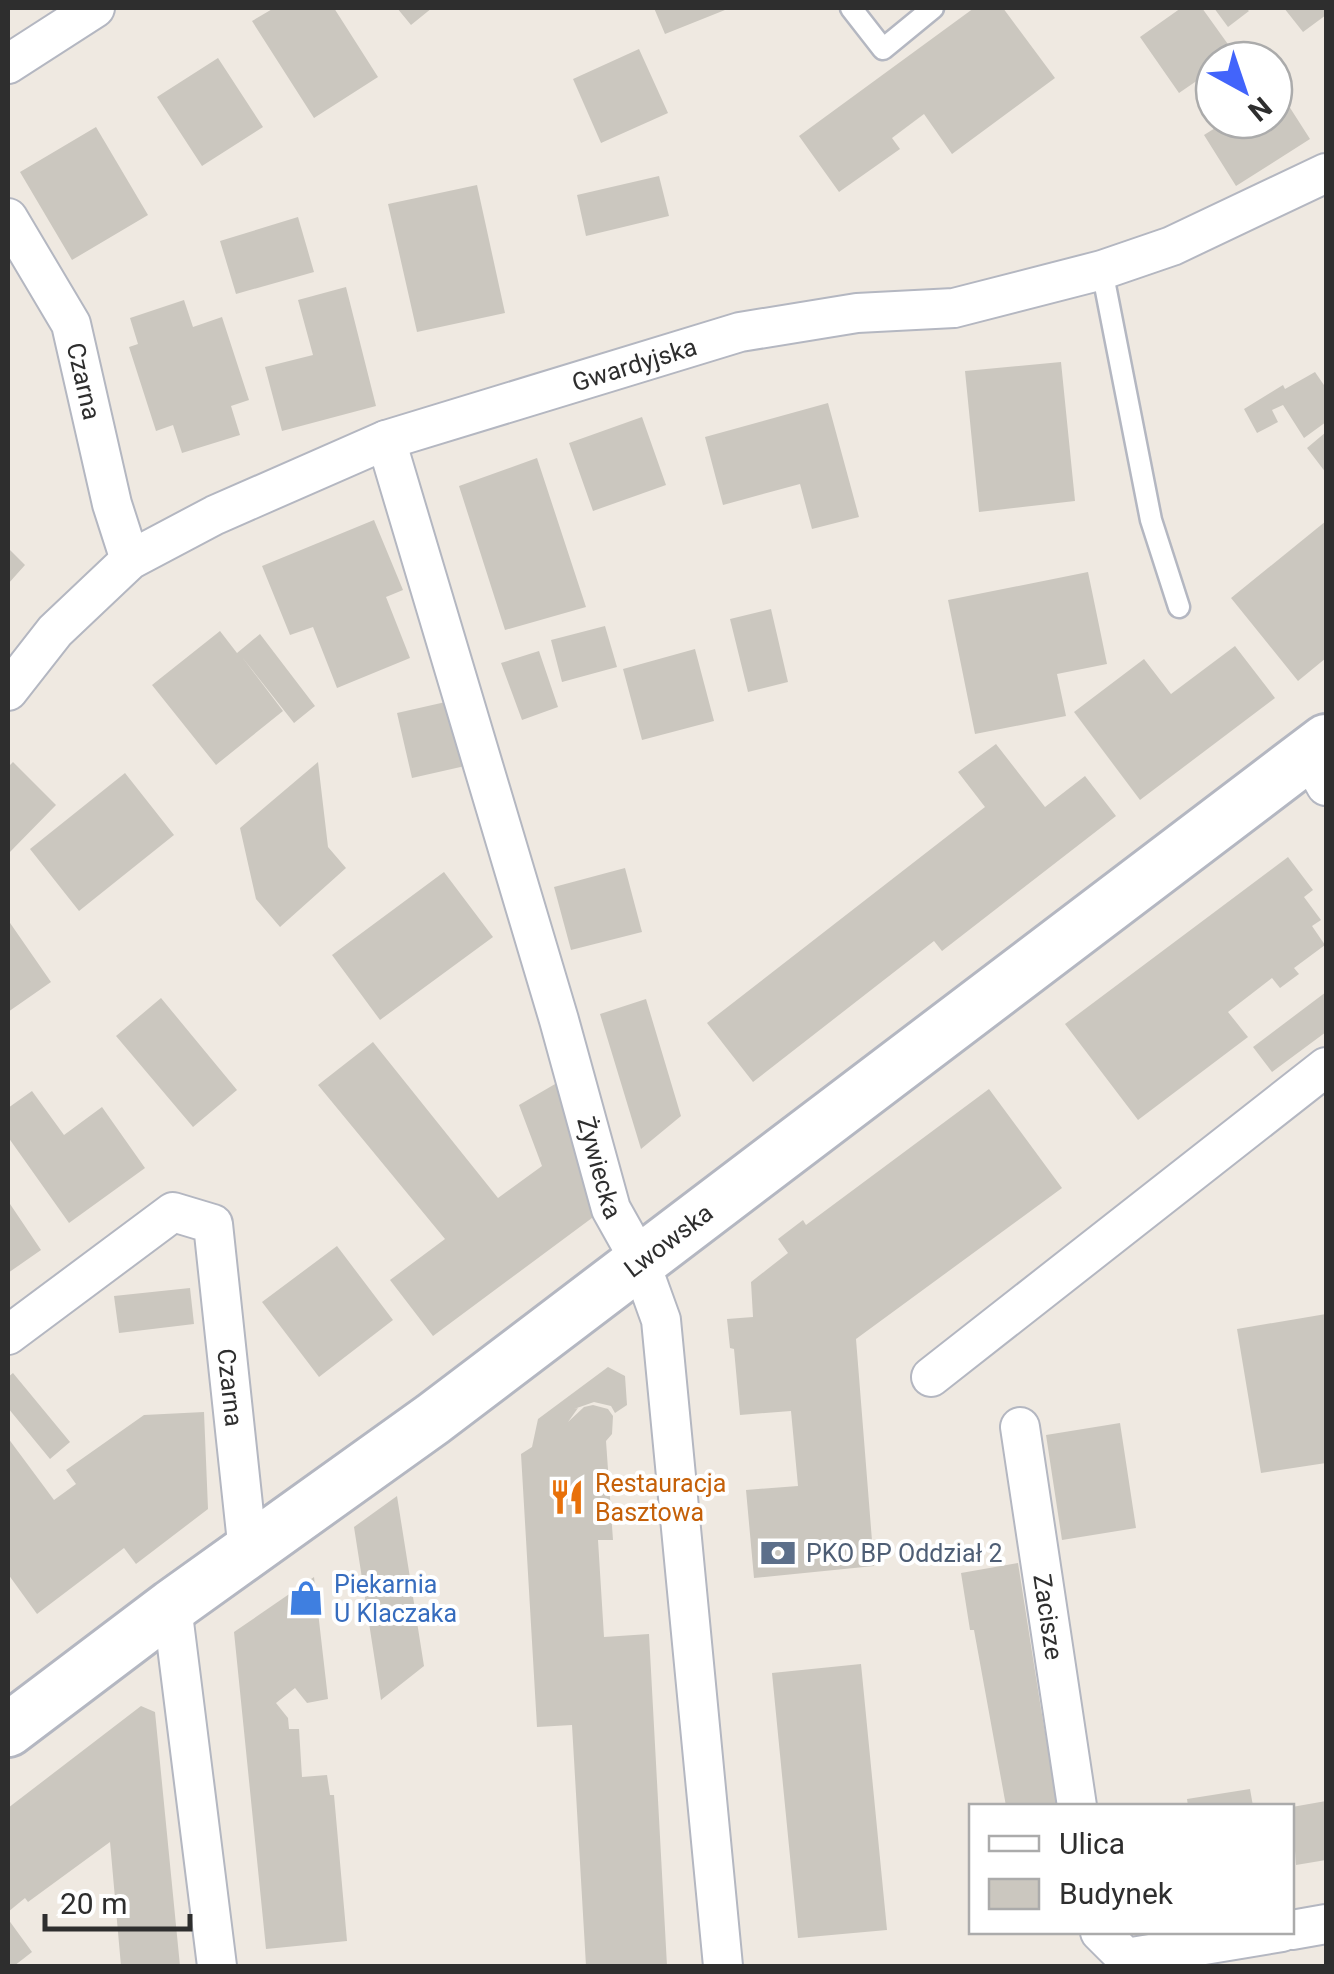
<svg xmlns="http://www.w3.org/2000/svg" width="1334" height="1974" font-family="Roboto,sans-serif">
<style>
.building{fill:#cbc7bf}
.lines{fill:none;stroke-linecap:round;stroke-linejoin:round}
.lane-casing{stroke:#b4b7c1;stroke-width:25}
.street-casing{stroke:#b4b7c1;stroke-width:42}
.secondary-casing{stroke:#b4b7c1;stroke-width:58}
.lane{stroke:#fff;stroke-width:20}
.street{stroke:#fff;stroke-width:38}
.secondary{stroke:#fff;stroke-width:52}
.labels{text-anchor:middle;dominant-baseline:central;stroke-width:8;stroke-linejoin:round;paint-order:stroke}
.street-label{font-size:25px;fill:#2e2e2e;stroke:#fff}
.food-label{font-size:25px;fill:#c56008;stroke:#fff;text-anchor:start}
.service-label{font-size:25px;fill:#4e5e75;stroke:#fff;text-anchor:start}
.shop-label{font-size:25px;fill:#366cbe;stroke:#fff;text-anchor:start}
</style>
<rect width="100%" height="100%" fill="#efe9e1"/>
<path class="building" d="M274 8H334L378 77 314 118 252 21Z
M397 8H432L411 25Z
M654 8H730L665 34Z
M974 8H1003L1055 78 952 154 924 114 892 138 900 149 839 192 799 136Z
M1181 8H1202L1235 54 1226 60H1214V69L1179 93 1140 37Z
M1214 8H1246L1249 11 1228 27Z
M1284 8H1326V15L1303 32Z
M639 49 668 113 601 143 573 79Z
M218 58 263 127 202 166 157 97Z
M1278 89 1310 139 1236 186 1204 135 1228 120H1274V91Z
M96 127 148 215 72 260 20 172Z
M659 176 669 216 586 236 577 195Z
M477 185 505 313 417 332 388 204Z
M298 217 314 272 236 294 220 241Z
M346 287 376 406 282 431 265 367 313 355 298 300Z
M184 300 193 327 222 317 249 400 231 406 240 435 182 453 173 425 156 431 129 347 138 344 130 318Z
M1061 362 1075 501 979 512 965 371Z
M1315 372 1326 388V422L1304 438 1283 405 1272 410 1278 422 1257 433 1244 409 1283 385 1285 389Z
M828 403 859 517 812 529 800 484 723 505 705 437Z
M642 417 666 485 593 511 569 443Z
M1326 432V473L1307 448Z
M537 458 586 607 505 630 459 486Z
M374 520 403 590 386 597 410 658 337 688 313 627 290 635 262 566Z
M1326 521V658L1298 681 1231 598Z
M8 548 25 565 8 584Z
M1088 572 1107 664 1057 674 1066 716 975 734 948 600Z
M771 609 788 682 748 692 730 619Z
M605 626 617 667 562 682 551 640Z
M220 631 237 653 260 634 315 706 294 723 242 657 283 711 216 765 152 685Z
M1235 646 1275 698 1140 800 1074 712 1144 659 1171 694Z
M695 649 714 721 642 740 623 669Z
M539 651 558 707 522 720 501 663Z
M450 701 465 766 412 778 397 713Z
M996 744 1045 807 1085 776 1116 816 942 951 934 941 753 1082 707 1023 985 807 958 772Z
M13 762 56 805 8 854V767Z
M318 762 328 847 346 868 280 927 256 899 240 828Z
M125 773 174 835 79 911 30 849Z
M1288 857 1313 890 1304 897 1321 920 1312 926 1325 945 1294 968 1299 974 1280 988 1272 978 1228 1012 1248 1037 1138 1120 1065 1024Z
M625 868 642 932 571 950 554 887Z
M444 872 493 937 380 1020 332 955Z
M8 920 51 982 8 1012Z
M1326 992V1032L1272 1072 1253 1047Z
M161 998 237 1090 193 1127 116 1036Z
M646 999 681 1116 641 1149 600 1014Z
M373 1042 498 1198 542 1166 519 1105 562 1080 596 1215 433 1336 390 1280 445 1239 318 1085Z
M989 1089 1062 1188 856 1339 874 1566 754 1578 746 1490 798 1486 791 1411 740 1415 734 1349 730 1348 727 1319 753 1317 751 1282 788 1253 778 1239 803 1220 806 1225Z
M32 1091 64 1135 102 1107 145 1168 69 1223 8 1137V1108Z
M8 1201 41 1250 8 1273Z
M337 1246 393 1320 319 1377 262 1302Z
M190 1288 194 1324 119 1333 114 1296Z
M1326 1314V1463L1261 1473 1237 1329Z
M608 1367 625 1376 627 1405 615 1413 611 1406 594 1402 574 1409 578 1408 568 1422 584 1407 593 1405 608 1409 613 1416 612 1434 606 1441 613 1540H598L604 1637 649 1634 667 1966H586L572 1725 537 1727 521 1454 532 1447 538 1419Z
M13 1373 70 1442 50 1459 8 1408V1377Z
M204 1412 208 1509 136 1564 124 1548 37 1614 8 1574V1438L54 1500 76 1484 66 1470 144 1415Z
M1120 1423 1136 1528 1062 1540 1046 1435Z
M397 1496 424 1666 381 1700 354 1527Z
M1018 1563 1041 1709 1058 1806H1006L974 1630H970L961 1573Z
M314 1577 328 1699 307 1703 295 1688 276 1703 288 1718 289 1729H299L302 1777 327 1775 330 1795H334L347 1941 266 1949 234 1632Z
M861 1664 887 1930 798 1938 772 1673Z
M141 1706 155 1712 180 1966H121L110 1842 28 1902 25 1898 8 1912V1808Z
M1250 1789 1253 1806H1188L1187 1799Z
M1326 1801V1860L1296 1865 1292 1807Z
M8 1919 32 1952 14 1966H8Z"/>
<g class="lines">
<defs>
<path id="lane" d="M851 8 883 49 933 8
M1102 270 1151 520 1179 607"/>
<g id="street">
<path d="M8 64 95 8"/>
<path id="s1" d="M8 218 71 324 112 504 130 560"/>
<path id="s2" d="M386 440 559 1020 611 1209 639 1259 661 1320 723 1966"/>
<path id="s3" d="M8 691 55 631 130 560 215 515 386 440 740 332 857 313 954 308 1102 270 1172 246 1326 173"/>
<path d="M1309 755 1326 786"/>
<path id="s4" d="M8 1335 173 1212 213 1224 248 1552"/>
<path d="M931 1377 1326 1067"/>
<path id="s5" d="M1020 1427 1077 1806"/>
<path d="M172 1606 217 1966"/>
<path d="M1292 1930 1326 1924"/>
<path d="M1100 1932 1126 1958 1282 1932"/>
</g>
<g id="secondary">
<path id="s6" d="M8 1730 172 1606 433 1419 1326 741"/>
</g>
</defs>
<use href="#lane" class="lane-casing"/>
<use href="#street" class="street-casing"/>
<use href="#secondary" class="secondary-casing"/>
<use href="#lane" class="lane"/>
<use href="#street" class="street"/>
<use href="#secondary" class="secondary"/>
</g>
<defs>
<symbol id="restaurant-bare" viewBox="-9 -9 18 18"><path d="M-5-6h1v4h1v-4h1v4h1v-4h1v5L-1.5 .5V6h-2V.5L-5-1ZM5-6V6H3V1.5H1.5Q1.5-4 5-6Z" fill="#e8710a" stroke="#fff" stroke-width="2.5" paint-order="stroke"/></symbol>
<symbol id="bank-bare" viewBox="-9 -9 18 18"><path d="M-6-4H6V4H-6ZM0-2.3a2.3 2.3 0 1 0 0 4.6a2.3 2.3 0 1 0 0-4.6Z" fill="#5c6f8a" stroke="#fff" stroke-width="2.5" paint-order="stroke"/></symbol>
<symbol id="shop-bare" viewBox="-9 -9 18 18"><path d="M-5-2.5h2.3a2.7 3.5 0 0 1 5.4 0H5L5.5 6h-11ZM-1.5-2.5h3a1.5 2.3 0 0 0-3 0Z" fill="#3f7fe0" stroke="#fff" stroke-width="2.5" paint-order="stroke"/></symbol>
</defs>
<g fill-rule="evenodd">
<use href="#restaurant-bare" x="542" y="1472" width="50" height="50"/>
<use href="#bank-bare" x="753" y="1528" width="50" height="50"/>
<use href="#shop-bare" x="281" y="1573" width="50" height="50"/>
</g>
<g class="labels">
<g class="street-label">
<text stroke="none"><textPath href="#s3" startOffset="722">Gwardyjska</textPath></text>
<text stroke="none"><textPath href="#s1" startOffset="182">Czarna</textPath></text>
<text stroke="none"><textPath href="#s2" startOffset="758">Żywiecka</textPath></text>
<text stroke="none"><textPath href="#s6" startOffset="822">Lwowska</textPath></text>
<text stroke="none"><textPath href="#s4" startOffset="412">Czarna</textPath></text>
<text stroke="none"><textPath href="#s5" startOffset="192">Zacisze</textPath></text>
</g>
<g class="food-label">
<text x="595" y="1483">Restauracja<tspan x="595" dy="29">Basztowa</tspan></text>
</g>
<g class="service-label">
<text x="806" y="1553">PKO BP Oddział 2</text>
</g>
<g class="shop-label">
<text x="334" y="1584">Piekarnia<tspan x="334" dy="29">U Klaczaka</tspan></text>
</g>
</g>
<rect width="1334" height="1974" fill="none" stroke="#2e2e2e" stroke-width="20"/>
<rect x="969" y="1804" width="325" height="130" fill="#ffffff" stroke="#ababab" stroke-width="2.5"/>
<rect x="989" y="1836" width="50" height="15" fill="#ffffff" stroke="#ababab" stroke-width="2.5"/>
<text x="1059" y="1854" font-size="30" fill="#2e2e2e">Ulica</text>
<rect x="989" y="1879" width="50" height="30" fill="#cbc7bf" stroke="#ababab" stroke-width="2.5"/>
<text x="1059" y="1904" font-size="30" fill="#2e2e2e">Budynek</text>
<g transform="translate(1244 90) rotate(140)"><circle r="48" fill="#ffffff" stroke="#ababab" stroke-width="2.5"/>
<path d="M0-8L18 38L0 25L-18 38Z" fill="#4264fb"/>
<text y="-15" font-size="28" font-weight="bold" text-anchor="middle" fill="#2e2e2e">N</text>
</g>
<path d="M45 1914v15h145v-15" fill="none" stroke="#2e2e2e" stroke-width="5"/>
<text x="60" y="1914" font-size="30" fill="#2e2e2e" stroke="#ffffff" stroke-width="8" paint-order="stroke">20 m</text>
</svg>
